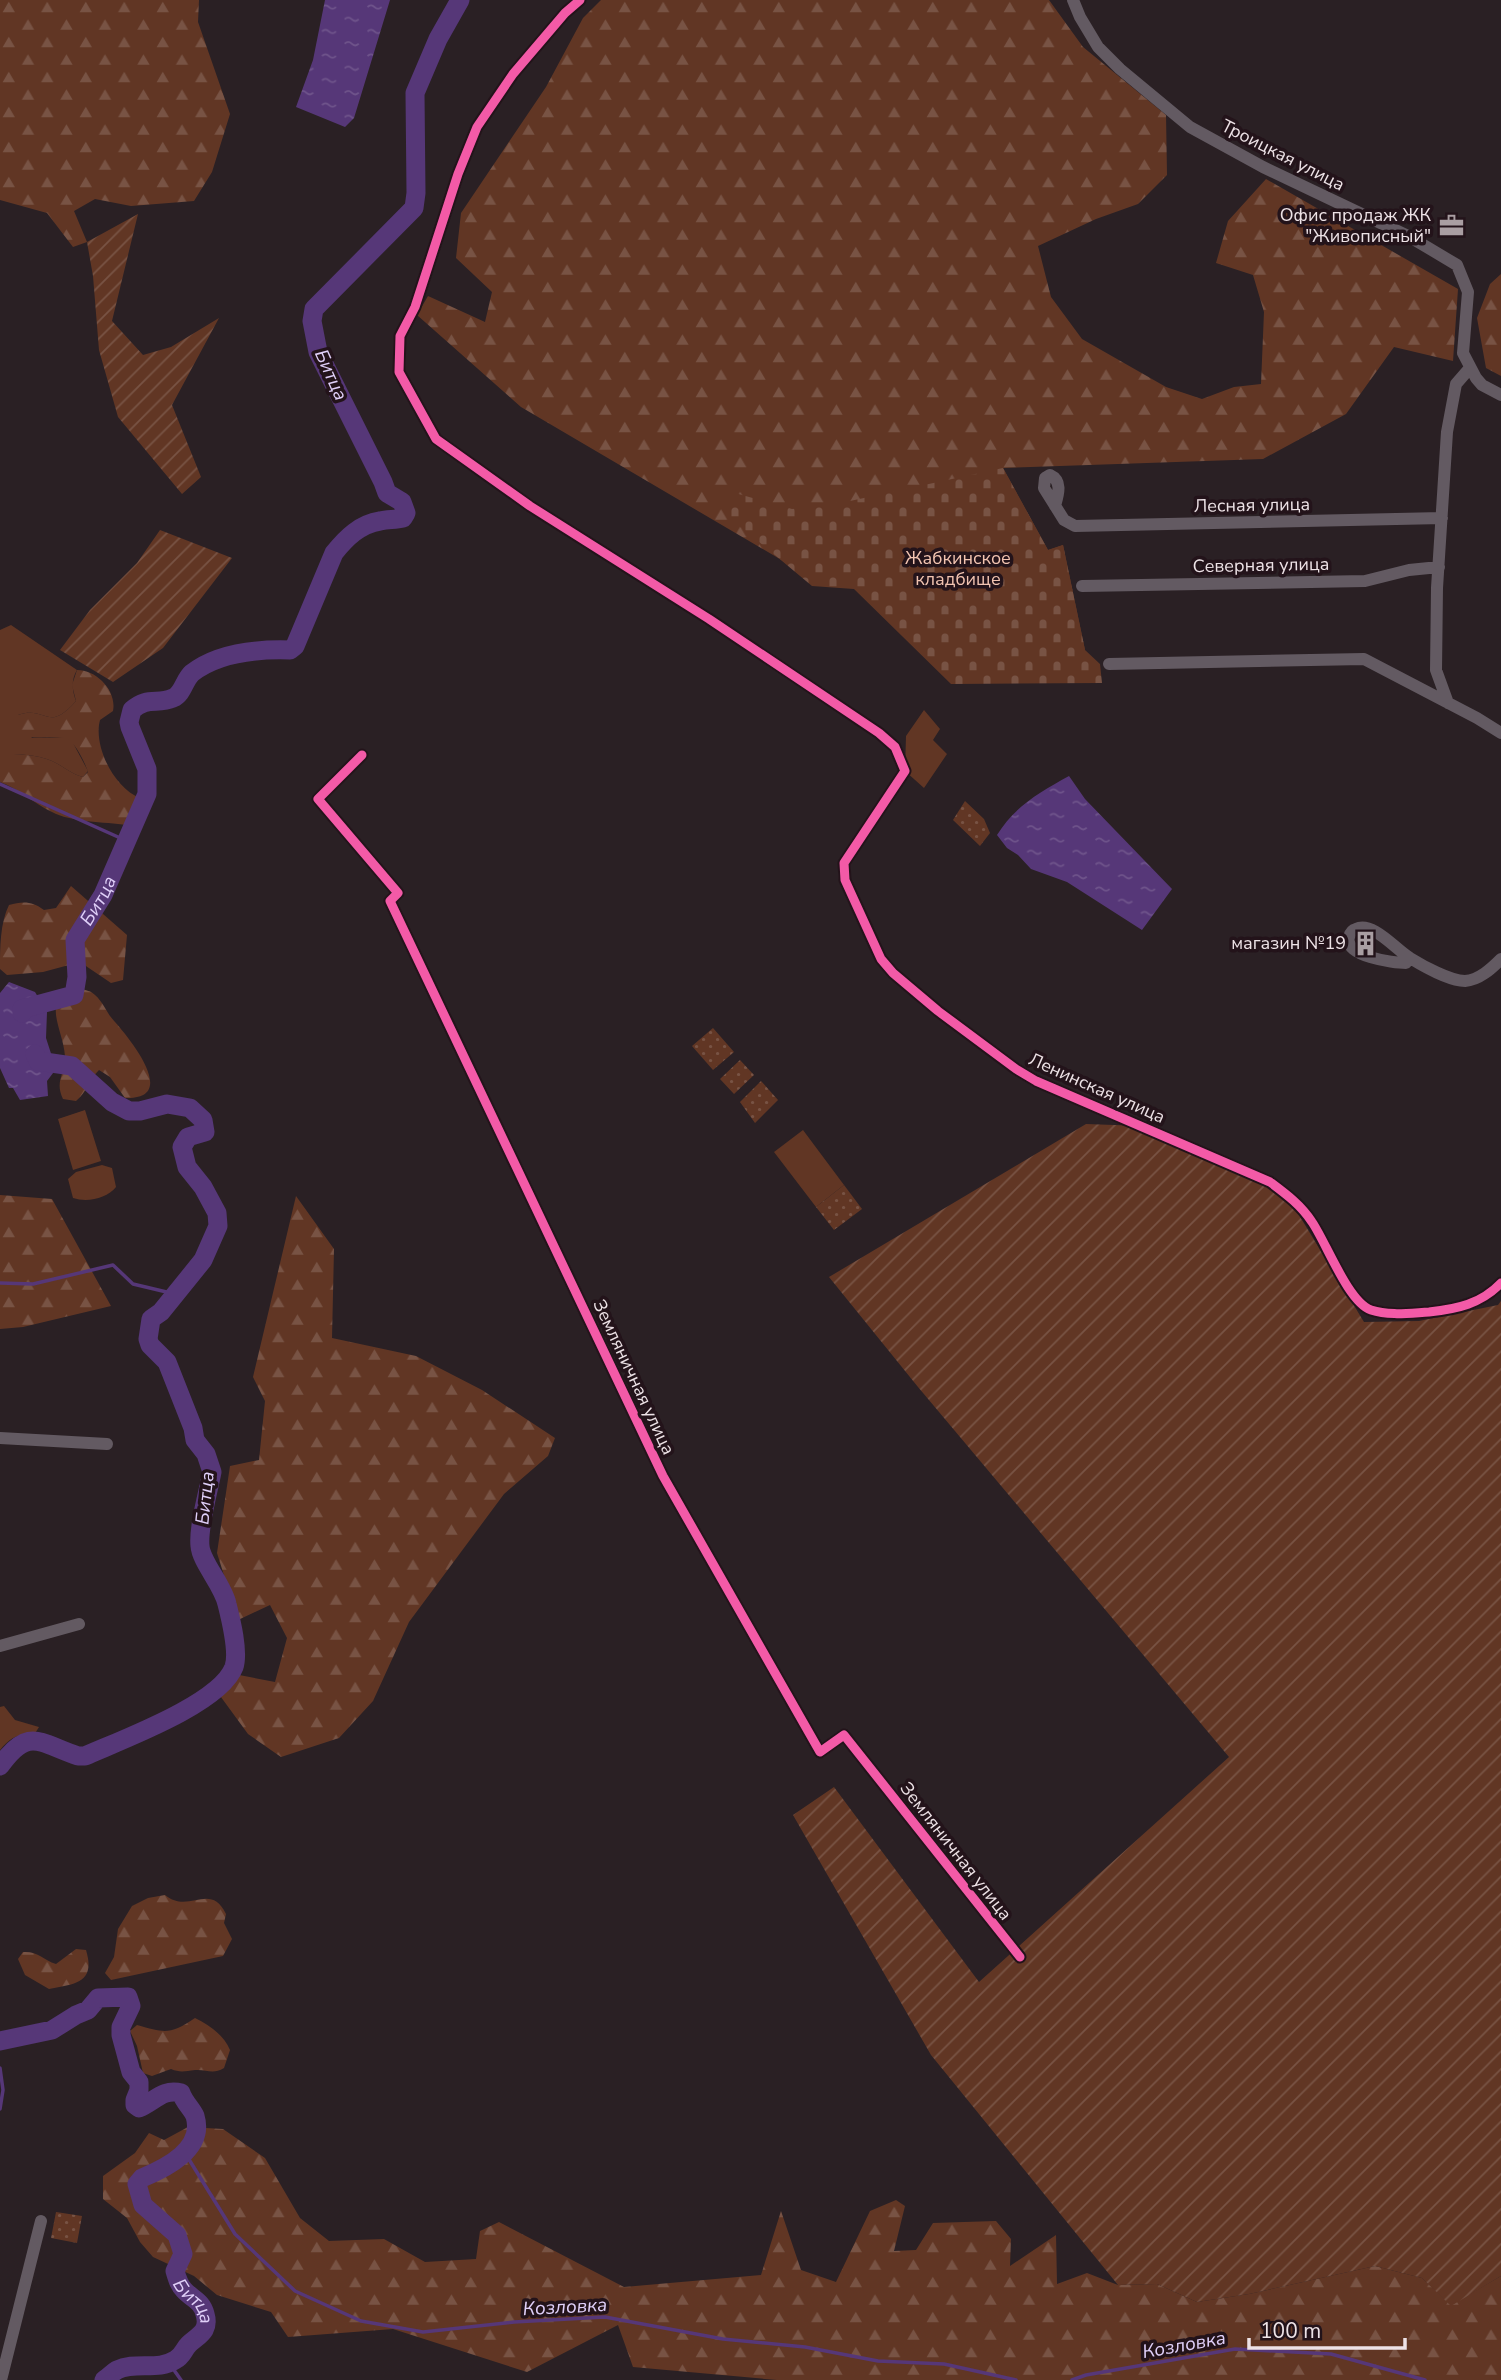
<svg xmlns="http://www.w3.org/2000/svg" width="1501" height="2380" font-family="'Nunito Sans',sans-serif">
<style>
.grass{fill:#613624}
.forest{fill:url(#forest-firs)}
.cemetery{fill:url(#cemetery-stones)}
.park{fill:url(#park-dots)}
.garden{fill:url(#garden-furrows)}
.water{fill:url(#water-ripples)}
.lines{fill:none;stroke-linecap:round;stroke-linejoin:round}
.stream{stroke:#563778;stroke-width:3.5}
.river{stroke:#563778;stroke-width:19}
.minor{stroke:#635a62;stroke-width:12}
.cycleway-casing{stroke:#23131a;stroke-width:13}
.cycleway{stroke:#f35aa7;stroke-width:9}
.labels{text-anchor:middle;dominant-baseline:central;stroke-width:7;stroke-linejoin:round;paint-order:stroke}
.street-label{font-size:18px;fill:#ede2e6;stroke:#23131a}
.poi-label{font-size:18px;fill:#ede2e6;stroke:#23131a;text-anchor:end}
.park-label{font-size:18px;fill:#f2c4b1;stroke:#23131a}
.water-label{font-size:19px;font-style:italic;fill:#e0d0f9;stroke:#23131a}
</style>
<defs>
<pattern id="forest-firs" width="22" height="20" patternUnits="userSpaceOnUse" patternTransform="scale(1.75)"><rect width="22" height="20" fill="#613624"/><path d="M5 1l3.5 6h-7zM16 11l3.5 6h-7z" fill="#785344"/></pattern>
<pattern id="cemetery-stones" width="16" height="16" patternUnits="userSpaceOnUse" patternTransform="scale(1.75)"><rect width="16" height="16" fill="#613624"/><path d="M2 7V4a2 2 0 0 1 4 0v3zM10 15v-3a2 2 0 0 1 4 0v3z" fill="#785344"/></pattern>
<pattern id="park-dots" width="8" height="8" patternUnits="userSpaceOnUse" patternTransform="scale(1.75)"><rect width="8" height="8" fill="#613624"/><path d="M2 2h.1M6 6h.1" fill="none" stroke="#785344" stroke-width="1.8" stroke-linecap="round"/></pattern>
<pattern id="garden-furrows" width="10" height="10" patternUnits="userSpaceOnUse" patternTransform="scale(1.75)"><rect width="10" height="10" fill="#613624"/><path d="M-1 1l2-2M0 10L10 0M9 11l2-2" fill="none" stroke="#785344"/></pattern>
<pattern id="water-ripples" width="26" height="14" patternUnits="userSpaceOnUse" patternTransform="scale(1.75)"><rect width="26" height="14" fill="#563778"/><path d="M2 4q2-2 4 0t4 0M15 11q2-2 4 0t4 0" fill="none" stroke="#6f548b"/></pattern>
</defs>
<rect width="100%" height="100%" fill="#2a2024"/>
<path class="grass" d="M11 625 77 670C71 680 72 690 76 701 47 734 47 705 18 715L32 738 65 737 72 741 88 771 83 777C71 774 63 766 52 761 36 754 17 754 0 754V630Z
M924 710 940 729 933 740 947 754 924 788 905 771 906 736Z
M85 1110 101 1161 73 1170 58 1119Z
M803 1130 844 1185 816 1207 774 1152Z
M102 1165 112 1168 116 1187C107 1198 88 1203 73 1198L68 1179 76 1172Z
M4 1706 15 1720 39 1727 34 1735C18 1733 10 1738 0 1750V1707Z"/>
<path class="forest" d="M0 0H199L198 22 230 114 212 172 194 201 131 206 95 199 74 211 87 242 73 247 47 213 0 200Z
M601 0H1049L1083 47 1166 115 1167 175 1138 204 1096 219 1038 246 1051 297 1082 339 1166 387 1202 399 1234 387 1261 384 1264 312 1253 275 1216 263 1228 221 1266 179 1458 289 1453 361 1394 347 1346 414 1263 459 1003 468 1048 550 1063 545 1085 650 866 573 812 578 521 407 417 315 428 296 485 322 492 292 456 258 461 213 546 87 583 18Z
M1501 274V376L1486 368 1477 318 1490 284Z
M77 670C97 670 117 691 113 711L100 720C93 746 114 788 140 798L127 825C105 822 70 822 52 812 33 803 20 789 0 782V754C17 754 36 754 52 761 63 766 71 774 83 777L88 772C85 763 76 743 67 739 51 731 9 751 18 715 47 705 47 734 76 701L72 685Z
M71 886 127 935 123 980 111 983 80 962 43 972 7 975 0 969C0 948 0 923 9 905 23 901 32 901 44 910L56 908Z
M80 989C86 990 91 991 95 995 104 1003 107 1014 115 1022 130 1039 180 1100 125 1098L110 1077 99 1070C89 1080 87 1092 76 1101L63 1099C54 1080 66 1074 65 1056 63 1027 38 997 80 989Z
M0 1195 52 1199 111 1306 23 1327 0 1329Z
M296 1196 334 1249 332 1338 416 1356 482 1390 555 1438 548 1456 504 1494 409 1622 373 1701 339 1738 281 1757 248 1734 218 1693 234 1674 275 1682 287 1638 270 1605 238 1620 217 1553 230 1466 259 1460 265 1401 253 1377Z
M165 1895C189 1915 210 1881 226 1914L224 1923 232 1939 223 1956 111 1980 105 1973 114 1957 118 1929 132 1906 148 1898Z
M76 1949 86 1950C96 1983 75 1984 49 1989L25 1975 18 1959 23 1952C38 1951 43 1960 56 1964Z
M195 2018C209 2025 224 2035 230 2050L224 2068C212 2075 207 2069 195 2070 185 2071 181 2073 171 2069L152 2076 143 2073 137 2046 130 2031 137 2025C165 2033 170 2035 195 2018Z
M188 2127 223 2129 265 2158 300 2218 329 2241 384 2239 425 2262 476 2259 480 2231 499 2222 624 2287 761 2275 781 2211 801 2270 836 2282 870 2211 896 2200 905 2206 894 2251 916 2250 933 2223 996 2221 1011 2239 1010 2266 1056 2235 1057 2284 1087 2273 1118 2285 1157 2284 1197 2302 1249 2294 1375 2266 1422 2278 1451 2305 1501 2276V2380H777L633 2367 618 2325 527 2372 393 2329 288 2337 271 2312 217 2295 194 2276 153 2257 140 2242 127 2218 103 2199V2176L135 2153 149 2133 164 2140Z"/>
<path class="cemetery" d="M1003 468 1048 550 1063 545 1085 650 1100 664 1102 683 951 684 854 589 812 586 728 516V491L792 509 850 501Z"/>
<path class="park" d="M965 801 984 819 990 833 980 846 953 820Z
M713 1028 734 1052 713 1070 692 1046Z
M740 1060 754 1075 734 1094 720 1079Z
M761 1081 778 1100 755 1123 740 1102Z
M844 1185 862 1209 834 1230 816 1207Z
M56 2212 82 2216 77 2243 51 2238Z"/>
<path class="garden" d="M138 214 112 321 143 355 171 347 219 318 172 405 201 477 182 494 118 417 99 350 93 276 87 242Z
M160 530 232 558 163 648 113 682 60 650 90 610 137 563Z
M1086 1124 1142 1126 1288 1197 1364 1322 1419 1321 1498 1305 1501 1301V2276L1451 2306 1422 2278 1375 2266 1249 2294 1197 2302 1157 2284 1118 2285 931 2055 793 1815 834 1787 979 1982 1229 1757 918 1387 829 1277Z"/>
<path class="water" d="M325 0H390L354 118 345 127 296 107 313 60Z
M1069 776 1085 799 1172 889 1142 930 1067 882 1031 869 1018 855 1007 848 997 835C1015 806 1040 792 1069 776Z
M9 982 35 992 47 1012 46 1038 56 1069 47 1081 48 1096 20 1100 13 1088H9L0 1068V993Z"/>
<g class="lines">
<path class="stream" d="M0 784 127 841
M0 1283 33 1284 113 1265 133 1284 175 1294
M0 2068 3 2090 0 2109
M185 2153 235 2234 295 2291 361 2321 423 2332 514 2322 605 2317 723 2339 805 2347 878 2361 944 2364 1016 2380
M169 2363 181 2380
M1072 2380 1086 2375 1235 2349 1331 2354 1425 2380"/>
<g class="river">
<path id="s1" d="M22 1013V1009L74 995 77 977 75 940 103 895 147 794V769L130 727 129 722 132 710C148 696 157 705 173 698 183 694 184 680 192 673 219 652 257 649 290 650L295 646 334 553C346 538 360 524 380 521 388 519 395 520 403 518L406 513 402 502 387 493 383 482 318 352 312 321 314 309 414 208 416 193 415 93 438 39 460 0"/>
<path d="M0 1766C29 1726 39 1743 78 1756H85C121 1740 220 1704 234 1667 239 1652 231 1620 227 1604 223 1585 201 1562 200 1546 198 1527 208 1493 212 1472L206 1454 195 1440 193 1428 167 1362 150 1345 148 1339 151 1319 161 1312 203 1260 218 1226 217 1213 203 1187 187 1167 182 1147 188 1137 205 1132 203 1120 190 1108 167 1104 140 1111H129L112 1102 72 1066 38 1061 35 1054"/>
<path id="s2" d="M0 2041 52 2030 76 2015 88 2010 98 1998 128 1997 131 2006 121 2027V2035L131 2072 139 2082V2090L135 2100V2105L139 2108C154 2102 163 2088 181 2093 184 2102 192 2109 195 2116 205 2149 166 2168 142 2178L137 2184 143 2205 177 2235 183 2254 175 2271C177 2278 179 2285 184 2290 192 2299 202 2301 205 2314 210 2331 199 2335 189 2344 183 2350 183 2356 175 2360 158 2371 135 2361 117 2370 112 2373 109 2377 104 2380"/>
</g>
<path class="minor" d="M580 0 565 13 513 74 477 127 458 174 415 307 400 336 399 372 436 439 530 506 709 619 879 733 895 747 905 771 844 863 845 880 881 959 893 973 938 1011 1016 1069 1036 1081 1270 1182C1286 1194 1301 1205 1312 1222 1326 1242 1348 1302 1371 1310 1389 1316 1410 1313 1429 1312 1457 1309 1481 1304 1501 1283
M1073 0 1080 17 1098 47 1120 69 1190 127 1263 167 1410 237 1457 265 1468 292 1463 353 1476 378 1482 385 1501 395
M1055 506C1058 495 1063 481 1050 475L1045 478 1044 488 1064 520 1075 526 1442 518
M1082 586 1365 581 1409 570 1439 567
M1109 664 1364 659 1477 718 1501 733
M1448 703 1436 670 1437 588 1444 479 1447 432 1456 384 1469 369
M362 755 318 799 398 893 390 901 663 1476 820 1752 844 1735 1020 1957
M1409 958 1406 963C1393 963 1343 956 1349 937 1350 933 1352 930 1356 929 1373 921 1396 950 1410 958 1423 966 1450 981 1465 981 1479 980 1491 969 1501 959
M0 1438 107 1444
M0 1646 79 1624
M1 2380 41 2221"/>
<defs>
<path id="cycleway" d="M580 0 565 13 513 74 477 127 458 174 415 307 400 336 399 372 436 439 530 506 709 619 879 733 895 747 905 771 844 863 845 880 881 959 893 973 938 1011 1016 1069 1036 1081 1270 1182C1286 1194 1301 1205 1312 1222 1326 1242 1348 1302 1371 1310 1389 1316 1410 1313 1429 1312 1457 1309 1481 1304 1501 1283
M362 755 318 799 398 893 390 901 663 1476 820 1752 844 1735 1020 1957"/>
</defs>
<use href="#cycleway" class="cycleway-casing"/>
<use href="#cycleway" class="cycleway"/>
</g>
<defs>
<symbol id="office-bare" viewBox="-9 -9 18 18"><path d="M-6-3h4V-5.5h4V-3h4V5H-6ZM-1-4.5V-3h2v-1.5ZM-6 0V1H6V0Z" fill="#a99ea2" stroke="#23131a" stroke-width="2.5" paint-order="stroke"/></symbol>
<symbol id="building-bare" viewBox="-9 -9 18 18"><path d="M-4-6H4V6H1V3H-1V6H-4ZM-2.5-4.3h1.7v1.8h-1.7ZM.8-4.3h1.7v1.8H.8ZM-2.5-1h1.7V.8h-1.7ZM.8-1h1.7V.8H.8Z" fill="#a99ea2" stroke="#23131a" stroke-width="2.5" paint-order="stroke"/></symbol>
</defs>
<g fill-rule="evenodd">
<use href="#office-bare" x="1434" y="208" width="35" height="35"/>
<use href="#building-bare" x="1348" y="926" width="35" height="35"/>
</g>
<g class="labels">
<g class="street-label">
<text transform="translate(1283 155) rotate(27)">Троицкая улица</text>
<text transform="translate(1252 505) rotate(-1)">Лесная улица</text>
<text transform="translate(1261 565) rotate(-1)">Северная улица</text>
<text transform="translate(1097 1088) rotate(24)">Ленинская улица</text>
<text transform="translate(634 1377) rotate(65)">Земляничная улица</text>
<text transform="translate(956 1851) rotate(52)">Земляничная улица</text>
</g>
<g class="poi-label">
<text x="1431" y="215">Офис продаж ЖК<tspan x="1431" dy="21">"Живописный"</tspan></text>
<text x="1346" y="943">магазин №19</text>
</g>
<g class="park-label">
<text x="958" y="558">Жабкинское<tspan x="958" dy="21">кладбище</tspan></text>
</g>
<g class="water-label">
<text transform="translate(331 375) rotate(66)">Битца</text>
<text stroke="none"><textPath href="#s1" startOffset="159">Битца</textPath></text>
<text transform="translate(205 1498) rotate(-84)">Битца</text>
<text stroke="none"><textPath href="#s2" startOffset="574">Битца</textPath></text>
<text transform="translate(565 2307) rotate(-3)">Козловка</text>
<text transform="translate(1184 2345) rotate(-10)">Козловка</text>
</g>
</g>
<path d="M1249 2338v10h156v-10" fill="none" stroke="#ede2e6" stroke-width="3.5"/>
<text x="1260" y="2338" font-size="21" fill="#ede2e6" stroke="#23131a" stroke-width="5" paint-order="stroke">100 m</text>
</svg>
